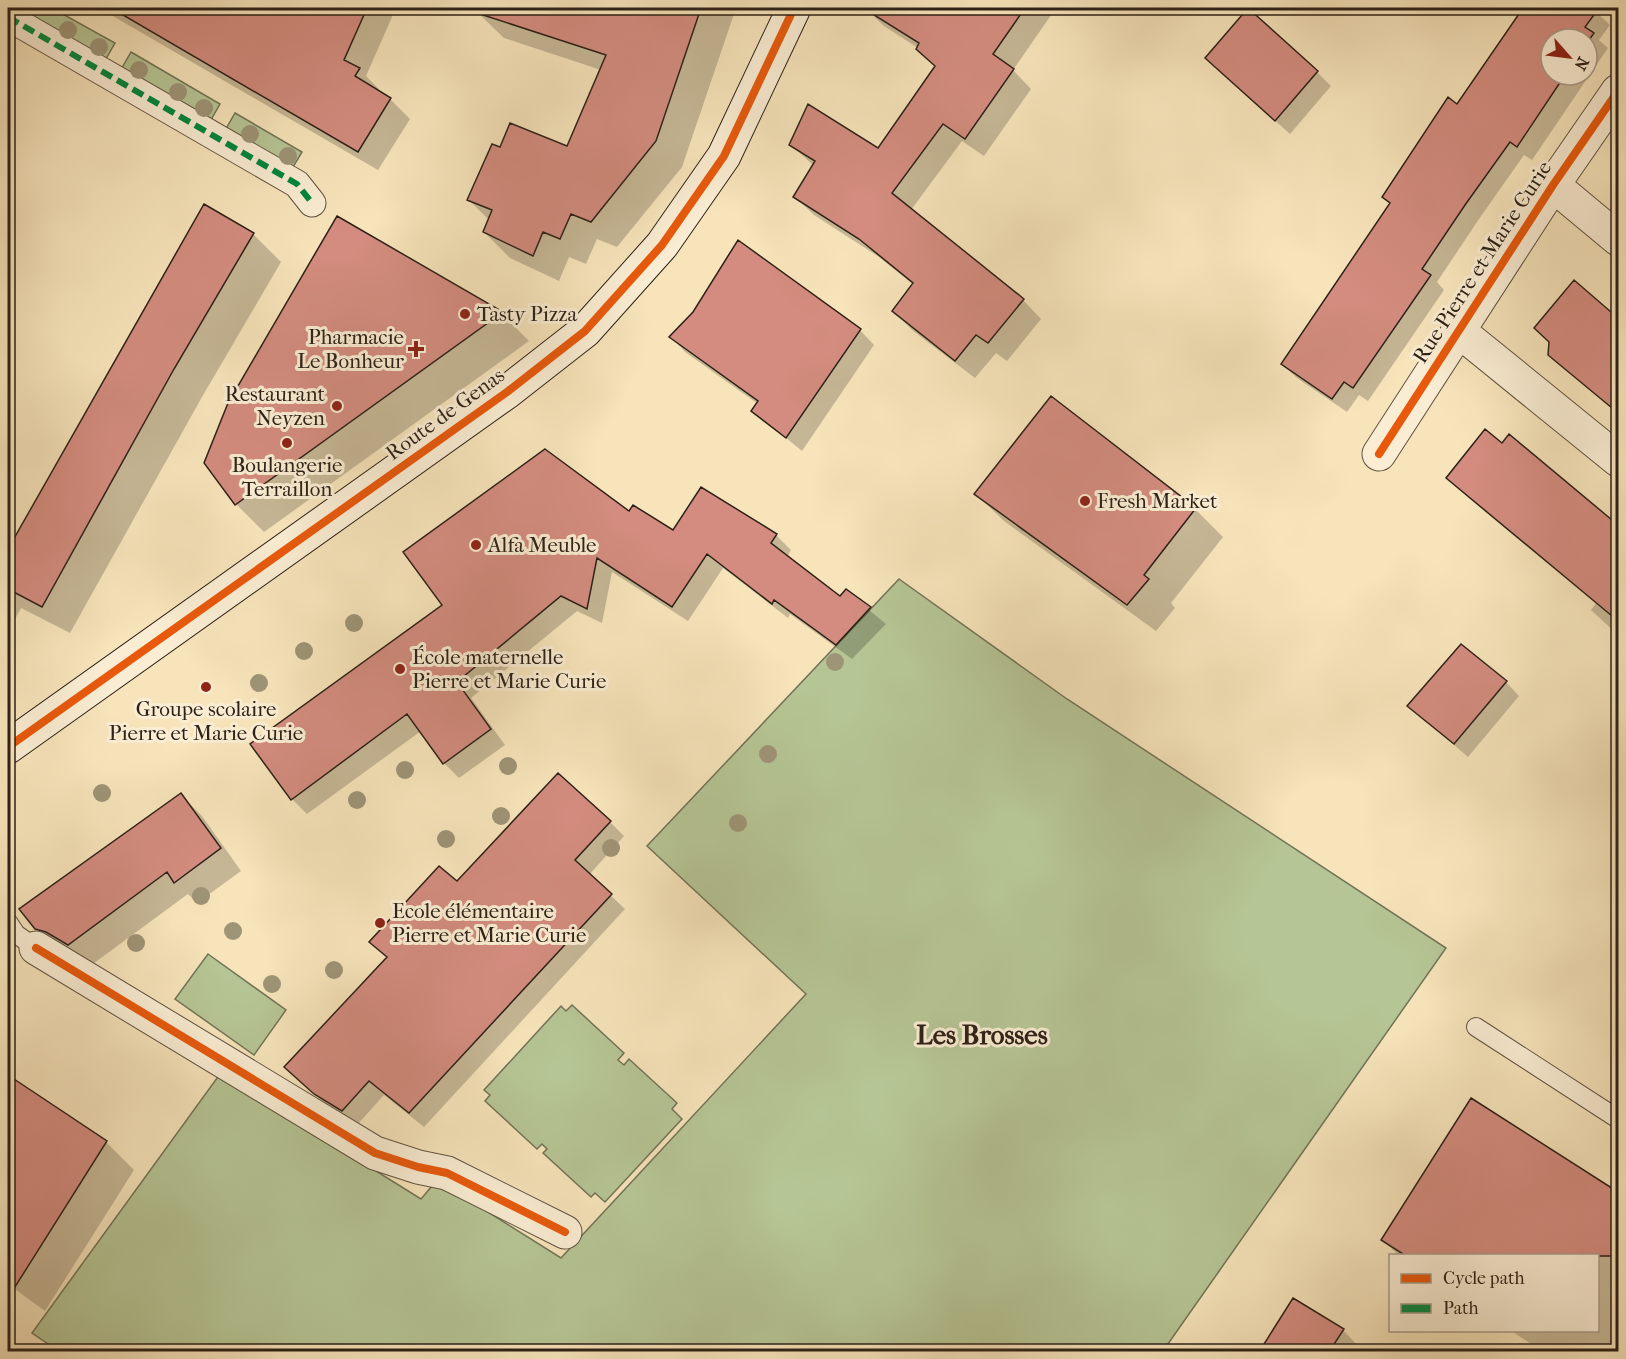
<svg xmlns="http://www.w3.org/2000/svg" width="1626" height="1359" font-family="'IM FELL French Canon',serif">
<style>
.green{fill:#b6c595;stroke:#727356;stroke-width:1.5}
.shadow{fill:#0003;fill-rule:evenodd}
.building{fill:#d38c7f;stroke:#2d2117;stroke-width:1.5}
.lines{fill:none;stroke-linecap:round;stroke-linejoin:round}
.service-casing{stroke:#605240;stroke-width:20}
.pedestrian-casing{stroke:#605240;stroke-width:29}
.minor-casing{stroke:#605240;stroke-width:35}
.secondary-casing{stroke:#2d2117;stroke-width:35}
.service{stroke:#faedd3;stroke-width:18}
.pedestrian{stroke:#faedd3;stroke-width:27}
.minor{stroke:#faedd3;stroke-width:33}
.secondary{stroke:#faedd3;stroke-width:33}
.quiet{stroke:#00873e;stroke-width:6;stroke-dasharray:12 6;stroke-linecap:butt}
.cycleway-casing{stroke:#faedd3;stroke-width:11}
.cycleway{stroke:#e8590c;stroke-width:8}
.tree{fill:#9e9476}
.poi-dot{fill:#8f2418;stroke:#faedd3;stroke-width:2}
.labels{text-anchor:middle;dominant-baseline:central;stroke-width:6;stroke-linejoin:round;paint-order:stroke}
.street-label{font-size:21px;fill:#2d2117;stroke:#faedd3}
.poi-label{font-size:21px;fill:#2d2117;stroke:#faedd3;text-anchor:start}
.district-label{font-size:27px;font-weight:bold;fill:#2d2117;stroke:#faedd3}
</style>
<rect width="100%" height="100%" fill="#f7e4bb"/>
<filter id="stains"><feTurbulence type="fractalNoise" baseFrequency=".00333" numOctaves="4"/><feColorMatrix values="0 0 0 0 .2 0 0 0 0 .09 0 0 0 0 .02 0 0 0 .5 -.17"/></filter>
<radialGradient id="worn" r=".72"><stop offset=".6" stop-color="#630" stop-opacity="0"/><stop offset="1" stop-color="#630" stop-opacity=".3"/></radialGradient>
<path class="green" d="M20 8H52L115 43 103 64 16 14Z
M131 52 220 104 208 125 119 73Z
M235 113 302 152 290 172 223 134Z
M899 579 1067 699 1446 948 1163 1351 60 1352 32 1333 220 1074 421 1199 437 1180 561 1258 806 994 647 846Z
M208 954 286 1010 254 1055 175 999Z
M572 1005 624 1053 618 1060 624 1065 629 1059 677 1103 672 1109 682 1119 605 1202 595 1193 591 1197 543 1153 547 1149 542 1144 537 1149 485 1101 490 1095 484 1090 561 1006 566 1011Z"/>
<path class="shadow" d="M99 8H231L319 47 335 8H396L366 76 379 89 377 92 390 99 410 119 378 170Z
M480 8H736L682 167 617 247 597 239 586 264 569 257 559 281 510 258 484 232 489 220 469 200 501 149 568 148 601 70 504 38 478 13Z
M865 8H1056L1013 70 1031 89 984 156 962 141 911 210 1023 300 1041 319 1007 361 996 353 975 378 912 330 894 311 914 285 879 257 814 215 795 197 814 166 791 145 878 150 936 67 918 48 884 26Z
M1525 8H1592L1610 25 1599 40 1608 48 1532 160 1524 155 1479 219 1437 282 1444 290 1368 401 1359 395 1347 412 1297 378 1282 364 1391 204 1383 197 1457 107ZM1551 39H1587V75H1551Z
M1221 72H1317L1331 86 1290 134Z
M205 206 253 234 281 262 202 397 70 633 21 608 8 632V552Z
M338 218 502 314 529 341 264 532 236 504 205 463 222 416Z
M1574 282 1618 320V414L1550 355Z
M860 330 874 345 802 451 753 411 758 404 685 352 671 337Z
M1448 478 1614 523 1618 528V635L1591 610 1596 603Z
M976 494 1195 509 1223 537 1171 603 1175 608 1156 631 1004 521Z
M630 513 673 532 776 535 791 550 787 557 840 598 846 591 886 624 852 659 790 614 788 618 723 568 688 621 612 572 602 623 577 611 471 698 505 745 459 778 444 763 421 731 307 814 292 799Z
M1506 682 1519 696 1468 757 1409 706Z
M181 795 202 816 241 871 197 903 188 894 90 966 59 951 36 928Z
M610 822 624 836 589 875 625 909 424 1127 384 1095 357 1125 330 1108 301 1082 388 958 372 942 457 883Z
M8 1076 106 1142 134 1170 45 1311 8 1284Z
M1472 1100 1618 1194V1352H1543L1510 1330H1598V1256H1399L1383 1240Z
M1343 1330 1357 1345 1353 1352H1261Z"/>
<path class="building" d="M111 8H244L250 11 254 8H367L344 60 360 68 355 76 391 98 358 152Z
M481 8H701L656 141 591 222 571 214 560 239 543 232 533 256 483 232 492 210 467 200 492 144 500 147 510 123 567 146 606 55 480 14Z
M863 8H1025L993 54 1014 69 965 139 943 124 892 193 1024 299 988 343 976 335 955 361 892 311 913 283 859 239 793 197 815 161 789 145 808 104 878 148 935 66 916 49 919 43Z
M1248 8 1318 71 1275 121 1205 58Z
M1523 8H1599L1585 27 1594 33 1587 43V39H1551V75H1565L1517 147 1510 142 1465 205 1422 269 1431 275 1353 388 1344 382 1332 399 1281 364 1390 203 1382 197 1448 97 1457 104Z
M204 204 254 233 174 369 42 607 8 589V549Z
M337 216 503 312 235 505 204 463 228 403Z
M738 240 861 329 786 438 751 411 758 401 669 337 693 312Z
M1574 280 1618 318V413L1548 355 1549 342 1534 328Z
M1051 396 1196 508 1144 575 1149 579 1127 605 974 494Z
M1485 429 1502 443 1509 434 1618 525V621L1446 478Z
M545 449 629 511 633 505 673 530 701 487 777 534 771 543 840 596 846 589 871 607 836 645 774 600 772 604 707 554 672 607 597 558 587 609 561 596 457 682 491 729 443 764 407 714 291 800 250 744 442 605 403 552Z
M1461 644 1507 681 1454 744 1407 706Z
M558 773 611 821 575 860 612 894 409 1113 369 1081 342 1111 314 1094 284 1067 387 957 369 942 439 866 457 881Z
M181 793 221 848 174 883 167 872 68 945 46 932 35 929 19 909Z
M8 1075 107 1141 8 1298Z
M1471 1098 1618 1192V1256H1406L1381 1240Z
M1293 1298 1344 1329 1329 1352H1259Z"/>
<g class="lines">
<defs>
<path id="service" d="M8 922 16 934 36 948
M1476 1027 1618 1119"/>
<path id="pedestrian" d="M8 17 297 184 312 203"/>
<path id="minor" d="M1553 185 1618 239
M1459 331 1618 460
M1379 454 1553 185 1618 91
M36 948 375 1153 418 1167 447 1173 565 1232"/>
<path id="secondary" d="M8 747 507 392 585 331 662 245 724 156 794 8"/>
</defs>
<use href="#service" class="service-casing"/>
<use href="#pedestrian" class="pedestrian-casing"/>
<use href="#minor" class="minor-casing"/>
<use href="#secondary" class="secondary-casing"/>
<use href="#service" class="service"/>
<use href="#pedestrian" class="pedestrian"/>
<use href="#minor" class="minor"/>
<use href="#secondary" class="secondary"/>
<path class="quiet" d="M8 17 297 184 312 203"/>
<defs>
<path id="cycleway" d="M1379 454 1553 185 1618 91
M8 747 507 392 585 331 662 245 724 156 794 8
M36 948 375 1153 418 1167 447 1173 565 1232"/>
</defs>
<use href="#cycleway" class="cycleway-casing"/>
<use href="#cycleway" class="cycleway"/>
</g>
<g class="tree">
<circle cx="68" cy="30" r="9"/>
<circle cx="99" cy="47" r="9"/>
<circle cx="139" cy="70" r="9"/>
<circle cx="178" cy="92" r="9"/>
<circle cx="204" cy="108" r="9"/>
<circle cx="250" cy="134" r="9"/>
<circle cx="288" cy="156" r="9"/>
<circle cx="354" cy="623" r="9"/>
<circle cx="304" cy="651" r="9"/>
<circle cx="835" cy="662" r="9"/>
<circle cx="259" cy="683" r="9"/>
<circle cx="768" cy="754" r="9"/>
<circle cx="508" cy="766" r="9"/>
<circle cx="405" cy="770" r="9"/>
<circle cx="102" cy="793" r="9"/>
<circle cx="357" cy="800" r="9"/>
<circle cx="501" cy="816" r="9"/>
<circle cx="738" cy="823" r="9"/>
<circle cx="446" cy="839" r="9"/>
<circle cx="611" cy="848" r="9"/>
<circle cx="201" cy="896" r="9"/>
<circle cx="233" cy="931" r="9"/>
<circle cx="136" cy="943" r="9"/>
<circle cx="334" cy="970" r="9"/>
<circle cx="272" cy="984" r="9"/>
</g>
<g class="poi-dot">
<circle cx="465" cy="314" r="6"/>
<path d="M413 340h6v6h6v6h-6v6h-6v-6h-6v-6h6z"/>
<circle cx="337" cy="406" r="6"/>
<circle cx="287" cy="443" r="6"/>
<circle cx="1085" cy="501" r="6"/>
<circle cx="476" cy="545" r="6"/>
<circle cx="400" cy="669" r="6"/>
<circle cx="206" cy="687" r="6"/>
<circle cx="380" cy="923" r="6"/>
</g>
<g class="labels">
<g class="street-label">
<text transform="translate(1482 262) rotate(-57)">Rue Pierre et Marie Curie</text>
<text transform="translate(445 414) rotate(-36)">Route de Genas</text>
</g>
<g class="poi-label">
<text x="477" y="314">Tasty Pizza</text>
<text x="404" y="337" text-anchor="end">Pharmacie<tspan x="404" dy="24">Le Bonheur</tspan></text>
<text x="325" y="394" text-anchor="end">Restaurant<tspan x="325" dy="24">Neyzen</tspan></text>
<text x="287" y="465" text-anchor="middle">Boulangerie<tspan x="287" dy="24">Terraillon</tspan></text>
<text x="1097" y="501">Fresh Market</text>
<text x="488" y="545">Alfa Meuble</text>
<text x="412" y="657">École maternelle<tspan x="412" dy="24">Pierre et Marie Curie</tspan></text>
<text x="206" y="709" text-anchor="middle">Groupe scolaire<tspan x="206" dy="24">Pierre et Marie Curie</tspan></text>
<text x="392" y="911">Ecole élémentaire<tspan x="392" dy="24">Pierre et Marie Curie</tspan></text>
</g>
<g class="district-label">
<text x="982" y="1035">Les Brosses</text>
</g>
</g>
<rect width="1626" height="1359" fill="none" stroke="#f7e4bb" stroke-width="30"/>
<rect x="9" y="9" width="1608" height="1341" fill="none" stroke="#2d2117" stroke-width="3"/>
<rect x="15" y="15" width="1596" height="1329" fill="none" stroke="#2d2117" stroke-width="1.5"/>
<rect x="1389" y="1254" width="210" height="78" fill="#faedd3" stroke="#a89b88" stroke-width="1.5"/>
<rect x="1401" y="1274" width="30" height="9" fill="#e8590c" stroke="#a89b88" stroke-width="1.5"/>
<text x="1443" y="1284" font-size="18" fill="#2d2117">Cycle path</text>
<rect x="1401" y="1304" width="30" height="9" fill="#00873e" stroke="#a89b88" stroke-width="1.5"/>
<text x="1443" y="1314" font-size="18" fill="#2d2117">Path</text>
<g transform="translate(1569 57) rotate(118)"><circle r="28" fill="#faedd3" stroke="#a89b88" stroke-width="1.5"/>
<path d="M0-4.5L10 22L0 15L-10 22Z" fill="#8f2418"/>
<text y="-9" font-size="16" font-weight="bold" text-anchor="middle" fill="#2d2117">N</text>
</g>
<rect width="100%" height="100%" filter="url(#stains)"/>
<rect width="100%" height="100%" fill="url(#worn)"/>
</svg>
